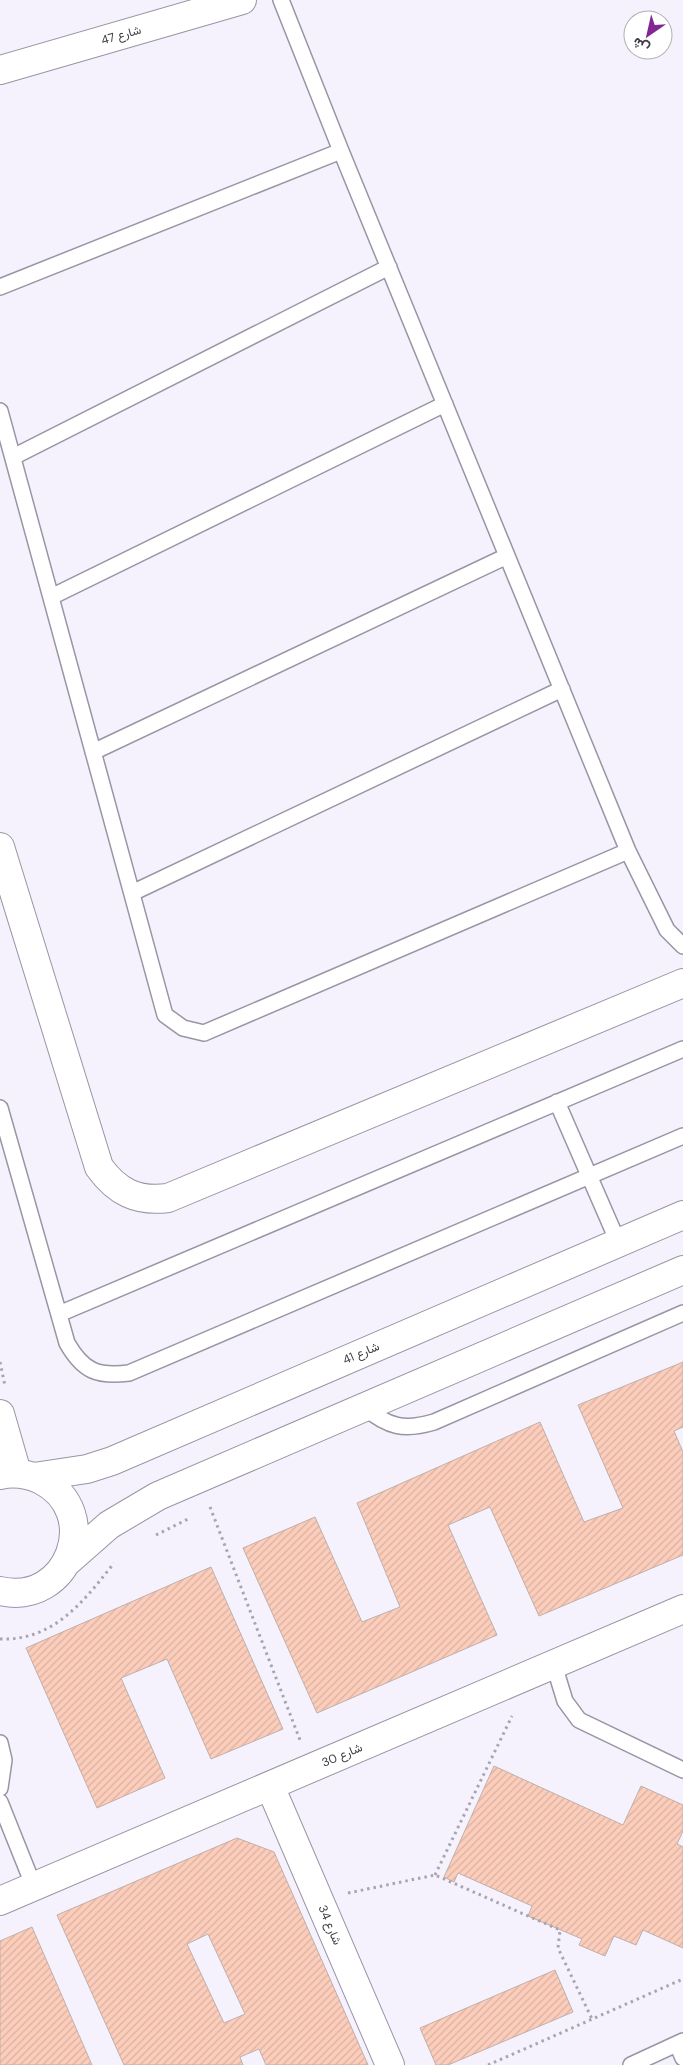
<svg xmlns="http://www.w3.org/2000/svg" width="683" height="2065" font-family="'DM Sans',Vazirmatn,sans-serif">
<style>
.building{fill:url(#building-hatch);stroke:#c0afa9;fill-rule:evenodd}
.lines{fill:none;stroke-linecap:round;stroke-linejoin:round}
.service-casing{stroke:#9995a3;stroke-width:18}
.minor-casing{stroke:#9995a3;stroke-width:30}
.tertiary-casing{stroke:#9995a3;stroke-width:30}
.path{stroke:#a8a5af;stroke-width:3;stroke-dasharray:2.5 4;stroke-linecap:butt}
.service{stroke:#fff;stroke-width:15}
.minor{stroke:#fff;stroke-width:28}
.tertiary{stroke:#fff;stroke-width:28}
.labels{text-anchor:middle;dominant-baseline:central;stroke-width:4;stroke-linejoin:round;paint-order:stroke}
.street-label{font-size:12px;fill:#3d3b41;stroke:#fff}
</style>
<defs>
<pattern id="building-hatch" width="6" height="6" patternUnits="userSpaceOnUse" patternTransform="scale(1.25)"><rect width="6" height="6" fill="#fccdbb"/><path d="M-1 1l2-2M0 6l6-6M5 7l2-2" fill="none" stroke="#d9b1a2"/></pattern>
</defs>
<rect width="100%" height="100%" fill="#f5f2fe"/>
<path class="building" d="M683 1362V1427L674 1431 683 1452V1555L539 1616 490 1507 448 1525 497 1635 317 1713 243 1548 315 1517 362 1622 400 1607 357 1503 540 1422 584 1522 623 1508 578 1405Z
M211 1567 283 1729 211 1759 167 1659 121 1678 165 1778 97 1808 26 1648Z
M494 1766 623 1825 641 1786 683 1805V1831L677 1844 683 1847V1948L643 1930 636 1945 614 1936 605 1956 579 1945 582 1939 528 1916 532 1906 458 1873 454 1882 444 1877Z
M237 1838 274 1852 368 2065H266L259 2049 240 2057 243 2065H124L57 1915ZM208 1934 245 2014 224 2023 187 1944Z
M32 1927 92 2065H0V1941Z
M555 1970 573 2012 448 2065H436L420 2028Z"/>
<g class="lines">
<defs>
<path id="service" d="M281 0 341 151 628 851 667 930 683 946
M0 287 341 151
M0 411 165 1015 183 1028 204 1033 628 851
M13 457 389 267
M51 597 445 404
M93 752 507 556
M132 893 562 689
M557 1102 618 1242
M0 1108 67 1343C83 1371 97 1377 129 1373L683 1136
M59 1314 683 1049
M364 1407C388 1427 404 1431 434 1422L683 1313
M554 1665 565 1701 579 1720 683 1770
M0 1743 4 1760 0 1788
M0 1802 34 1887
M677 2044 683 2058
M631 2065 683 2041"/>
<path id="minor" d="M0 70 242 0
M0 847 99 1167C117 1192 137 1202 168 1198L683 983
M0 1414 17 1473
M270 1786 390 2065
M0 1901 683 1609"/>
<path id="tertiary" d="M0 1475C14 1472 28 1474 41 1480 104 1512 69 1607 0 1591
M34 1477 87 1469 112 1461 683 1215
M67 1562 109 1525 158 1496 683 1270"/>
</defs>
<use href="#service" class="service-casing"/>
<use href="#minor" class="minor-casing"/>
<use href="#tertiary" class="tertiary-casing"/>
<path class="path" d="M0 1362 5 1386
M210 1507 300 1740
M156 1535 188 1519
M0 1639C54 1641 84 1601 114 1563
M435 1875 512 1716
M348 1893 435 1875 560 1930 558 1948 592 2019
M488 2065 683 1979"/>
<use href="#service" class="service"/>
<use href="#minor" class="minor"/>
<use href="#tertiary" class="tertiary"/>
</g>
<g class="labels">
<g class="street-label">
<text transform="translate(121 35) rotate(-16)">شارع 47</text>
<text transform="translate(361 1353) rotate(-23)">شارع 41</text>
<text transform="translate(342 1755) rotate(-23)">شارع 30</text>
<text transform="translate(330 1925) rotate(67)">شارع 34</text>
</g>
</g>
<g transform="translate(648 35) rotate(214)"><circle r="24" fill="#ffffff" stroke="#b1b1b3"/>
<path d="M0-4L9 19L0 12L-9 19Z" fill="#812693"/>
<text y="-8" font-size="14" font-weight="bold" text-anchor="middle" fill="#3d3b41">ش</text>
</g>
</svg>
